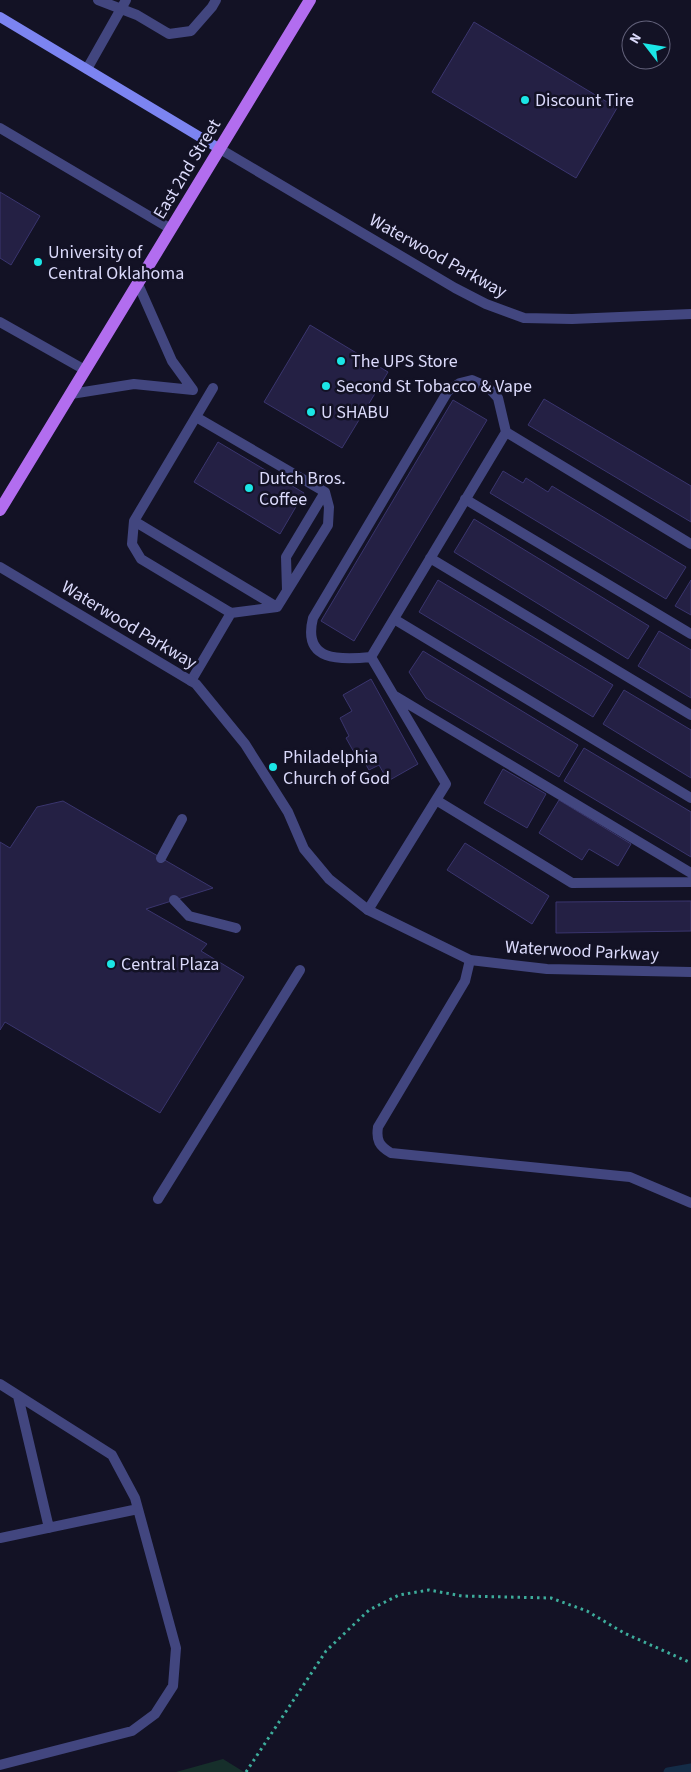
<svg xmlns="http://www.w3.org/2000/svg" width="691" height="1772" font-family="'Source Sans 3',sans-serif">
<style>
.green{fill:#162f2b}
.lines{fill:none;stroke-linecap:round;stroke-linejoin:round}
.stream{stroke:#142c47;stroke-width:9}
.building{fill:#242044;stroke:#3a356e}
.path{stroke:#3dac9b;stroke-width:3;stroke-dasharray:2.5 4;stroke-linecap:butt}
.lane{stroke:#42467f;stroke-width:10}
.street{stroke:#42467f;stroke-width:10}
.secondary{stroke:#7c84f1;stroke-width:10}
.primary{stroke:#b26def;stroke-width:12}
.poi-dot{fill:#1be6e6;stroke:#131225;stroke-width:2}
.labels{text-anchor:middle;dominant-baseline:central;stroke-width:5;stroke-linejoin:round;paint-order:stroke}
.poi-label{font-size:18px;fill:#dbdafb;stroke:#131225;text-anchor:start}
.street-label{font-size:18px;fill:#dbdafb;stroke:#131225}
</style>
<rect width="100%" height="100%" fill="#131225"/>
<path class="green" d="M223 1759 244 1772H176Z"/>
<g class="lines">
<path class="stream" d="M668 1772 691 1768"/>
</g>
<path class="building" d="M474 22 617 108 576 178 432 92Z
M0 192 40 216 11 265 0 258Z
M310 325 388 372 342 448 264 402Z
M544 399 691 486V522L528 425Z
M453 400 487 420 354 641 321 621Z
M218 442 304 493 280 534 194 482Z
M503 471 523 483 526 478 548 492 552 486 686 567 666 599 490 493Z
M474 519 649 626 628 659 454 552Z
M438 580 613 685 593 717 419 612Z
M691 580V615L675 606Z
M659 631 691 650V698L638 666Z
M423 651 578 745 559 777 426 698 409 672Z
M371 679 418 764 388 781 379 765 369 770 359 752 355 754 346 738 349 736 340 718 352 711 343 695Z
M624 690 691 730V778L603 724Z
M584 748 691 812V857L564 781Z
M503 769 546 794 527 828 484 803Z
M559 800 631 844 618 866 589 849 582 860 539 833Z
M63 801 213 888 146 909 207 944 201 951 244 977 160 1113 5 1022 0 1030V842L10 848 37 807Z
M465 843 549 896 532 924 447 870Z
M691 901V931L556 933V902Z"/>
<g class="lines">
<path class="path" d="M246 1772 326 1651 369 1610 399 1595 429 1590 462 1596 551 1598 587 1611 624 1633 691 1663"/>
<path class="lane" d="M98 0 137 15 169 34 191 31 212 7 216 0
M87 69 126 0
M0 128 171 229
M0 322 85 370
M213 388 134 521 132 544 141 559 231 613
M71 394 134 384 193 390 172 361 138 284
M196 417 325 492 329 507 328 525 277 607
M465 499 691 634
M134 521 277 607
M691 544 506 432 371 657 446 784 436 800 572 883 691 882
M430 558 691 715
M287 590 286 557 325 492
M394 619 691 798
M371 657C340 660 302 662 313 618L448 391 460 383 472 380 488 387 498 398 506 432
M191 681 231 613 277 607
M395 696 691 873
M161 858 182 819
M174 900 189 916 236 928
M368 910 436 800
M470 960 465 981 378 1127C376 1140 379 1146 391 1153L630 1177 691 1203
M158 1199 300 970
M0 1384 112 1455 135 1498 176 1648 173 1686 155 1714 132 1731 0 1765
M18 1396 49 1528
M0 1538 138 1509"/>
<path class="street" d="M220 149 455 288 486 304 524 318 572 319 691 314
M0 567 196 684 245 744 288 812 304 849 329 879 368 910 470 960 547 969 691 972"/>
<path class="secondary" d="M0 17 220 149"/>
<path class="primary" d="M0 510 310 0"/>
</g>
<g class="poi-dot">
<circle cx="525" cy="100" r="5"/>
<circle cx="38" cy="262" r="5"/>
<circle cx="341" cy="361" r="5"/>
<circle cx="326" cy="386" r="5"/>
<circle cx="311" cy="412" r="5"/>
<circle cx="249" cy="488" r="5"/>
<circle cx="273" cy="767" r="5"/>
<circle cx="111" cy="964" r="5"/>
</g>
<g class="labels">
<g class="poi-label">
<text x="535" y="100">Discount Tire</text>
<text x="48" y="252">University of<tspan x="48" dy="21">Central Oklahoma</tspan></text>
<text x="351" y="361">The UPS Store</text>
<text x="336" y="386">Second St Tobacco &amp; Vape</text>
<text x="321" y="412">U SHABU</text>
<text x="259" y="478">Dutch Bros.<tspan x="259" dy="21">Coffee</tspan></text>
<text x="283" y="757">Philadelphia<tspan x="283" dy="21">Church of God</tspan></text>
<text x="121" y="964">Central Plaza</text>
</g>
<g class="street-label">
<text transform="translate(187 169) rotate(-59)">East 2nd Street</text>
<text transform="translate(438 256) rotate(29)">Waterwood Parkway</text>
<text transform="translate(129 625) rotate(31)">Waterwood Parkway</text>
<text transform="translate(582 951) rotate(3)">Waterwood Parkway</text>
</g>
</g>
<g transform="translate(646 45) rotate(301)"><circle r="24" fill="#131225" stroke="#63627b"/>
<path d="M0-4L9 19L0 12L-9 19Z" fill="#1be6e6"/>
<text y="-8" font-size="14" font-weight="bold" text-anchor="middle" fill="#dbdafb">N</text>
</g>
</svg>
